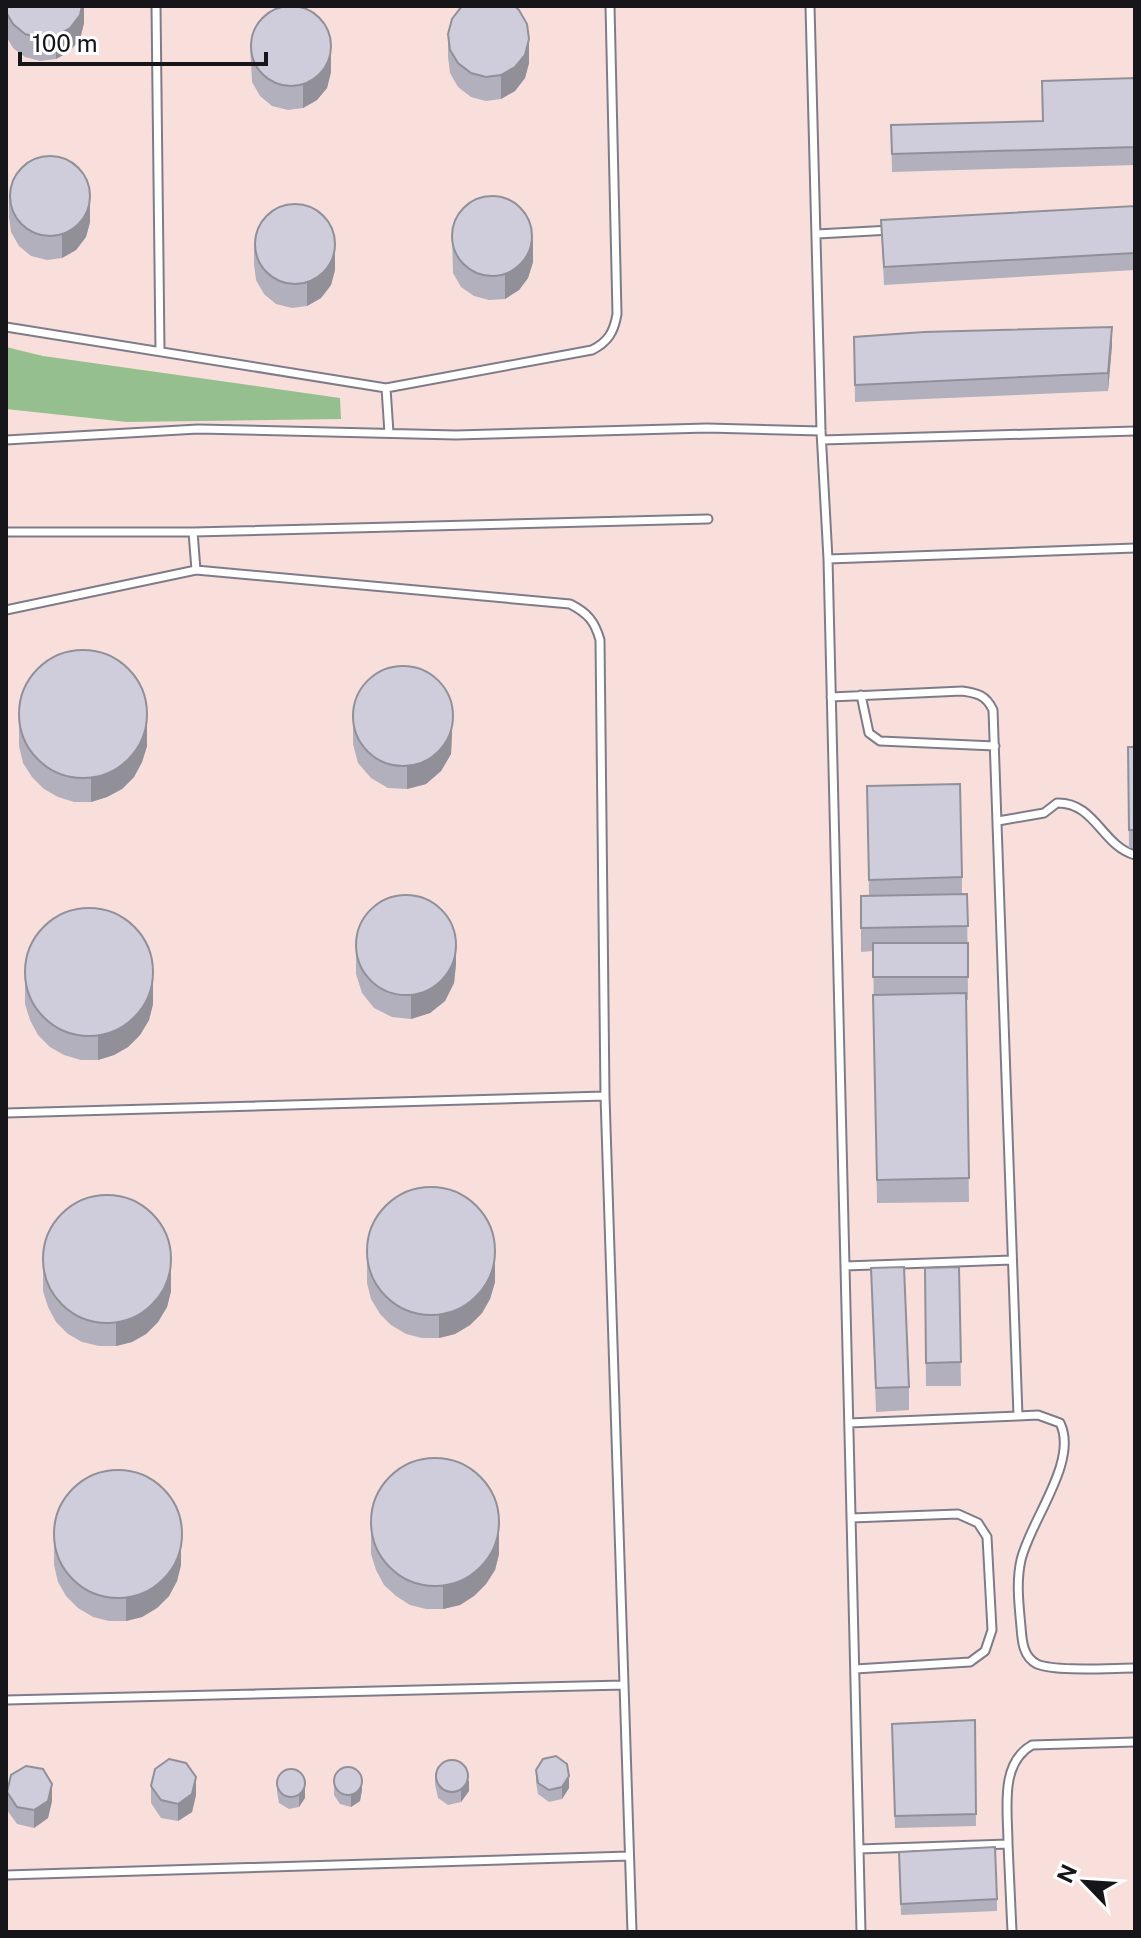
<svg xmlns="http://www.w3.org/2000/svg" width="1141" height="1938" font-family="'Public Sans',sans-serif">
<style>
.industrial{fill:#f9dfdb}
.forest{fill:#96bf8f}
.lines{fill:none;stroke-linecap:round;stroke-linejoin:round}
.service-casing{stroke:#7e7c89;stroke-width:11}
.service{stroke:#fff;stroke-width:7}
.wall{fill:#b2b0bc}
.shaded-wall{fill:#919099}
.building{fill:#cfcddb;stroke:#919099;stroke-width:2}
</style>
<rect width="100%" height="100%" fill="#efeefc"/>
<path class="industrial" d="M6 6H1135V1932H6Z"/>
<path class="forest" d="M6 347 43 356 340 398 341 419 127 422 6 409Z"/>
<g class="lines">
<defs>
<path id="service" d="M156 6 160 350
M810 6 821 431 828 559 861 1932
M817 234 891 230
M6 327 386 388 592 350C608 342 614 332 617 314L610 6
M386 388 389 433
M6 440 198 429 456 435 707 428 821 431
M822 440 1135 431
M6 532H193L708 519
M193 532 196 570
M828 559 1135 548
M6 610 196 570 570 604C588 613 595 622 600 640L605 1096 632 1932
M861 695 869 733 880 741 995 746
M831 697 962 691C977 693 986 695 993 710L1018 1416 849 1423
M998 821 1044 813 1057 803C1095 802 1102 846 1135 855
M6 1113 605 1096
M845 1266 1012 1260
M1018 1416 1038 1415 1060 1423C1079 1461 1030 1521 1021 1560 1016 1582 1019 1605 1021 1627 1022 1641 1023 1657 1037 1664 1056 1672 1112 1668 1135 1668
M851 1518 958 1514 978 1523 987 1537 992 1630 985 1651 970 1662 855 1669
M6 1700 624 1685
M1008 1844C1008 1810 999 1764 1032 1745L1135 1742
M859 1849 1008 1844 1012 1932
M6 1875 629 1856"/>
</defs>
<use href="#service" class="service-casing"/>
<use href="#service" class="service"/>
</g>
<path class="wall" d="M6 6H84V23L80 39 70 51 56 59 40 61 25 57 13 48 6 36Z
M448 34 529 63 525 78 515 91 501 99 486 101 471 97 458 87 450 73 448 57Z
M250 43 331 72 327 88 317 100 303 108 288 110 272 106 260 96 252 82Z
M1135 78V165L892 172 891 125 1043 121Z
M9 193 90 222 86 237 76 250 62 258 47 260 31 256 19 246 11 232 9 216Z
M1135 206V270L884 285 881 220Z
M452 234 533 262 528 278 519 290 505 299 489 300 474 296 461 287 453 273Z
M254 241 335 270 331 285 321 298 307 306 292 308 276 304 264 294 256 280 254 264Z
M854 337 1112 345 1108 391 855 402Z
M19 706H147V746L142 762 134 777 122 789 107 797 91 802H74L58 797 44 789 32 777 23 763 19 746Z
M353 721 452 734 451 754 441 771 426 784 407 789 388 788 371 778 358 763 353 744Z
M1128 747H1135V848H1129Z
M867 786 962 877V894H967L968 1000H966L969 1202 877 1203 873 951 861 952V896H869Z
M356 950 456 964 454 983 445 1001 430 1013 411 1019 392 1017 374 1008 362 993 356 974Z
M25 964H153V1004L149 1020 140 1035 128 1047 114 1055 98 1060H81L64 1055 50 1047 38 1035 30 1020 25 1004Z
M367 1242H495V1282L490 1299 482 1313 470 1325 455 1334 439 1338H422L406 1334 391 1325 380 1314 371 1299 367 1283Z
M171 1250V1291L167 1307 158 1322 146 1334 132 1342 116 1346H99L82 1342 68 1334 56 1322 48 1307 43 1291V1251Z
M959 1267 961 1386H926L925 1268Z
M871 1268 909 1387V1410L876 1412Z
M499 1513V1554L495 1570 486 1584 474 1596 460 1605 443 1609H426L410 1605 396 1596 384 1585 376 1570 371 1554V1514Z
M54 1525 181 1565 177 1581 169 1596 157 1608 142 1617 126 1621H109L93 1617 78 1608 66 1596 58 1582 54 1565Z
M975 1720 976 1826 895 1828 892 1724Z
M536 1770 569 1788 562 1799 549 1802 538 1794 536 1782Z
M435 1773 469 1791 461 1802 448 1805 438 1798 435 1784Z
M277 1780 305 1798 299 1807 289 1809 279 1803 277 1792Z
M334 1783 362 1790 360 1801 351 1807 340 1804 334 1795Z
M151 1786 196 1795 192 1812 178 1821 161 1818 151 1803Z
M7 1792 52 1801 48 1818 34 1828 17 1824 7 1810Z
M899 1864 997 1899V1911L901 1915Z"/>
<path class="shaded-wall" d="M82 6H84V23L80 39 70 51 56 59V36Z
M529 39V63L525 78 515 91 501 99V75Z
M331 49V72L327 88 317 100 303 108V85Z
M90 198V222L86 237 76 250 62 258V234Z
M533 239V262L528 278 519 290 505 299V275Z
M335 246V270L331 285 321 298 307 306V282Z
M1112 327V345L1108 391V373Z
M452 711V734L451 754 441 771 426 784 407 789V766Z
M147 723V746L142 762 134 777 122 789 107 797 91 802V778Z
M456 940V964L454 983 445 1001 430 1013 411 1019V995Z
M153 981V1004L149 1020 140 1035 128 1047 114 1055 98 1060V1036Z
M495 1259V1282L490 1299 482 1313 470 1325 455 1334 439 1338V1315Z
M171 1267V1291L167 1307 158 1322 146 1334 132 1342 116 1346V1323Z
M499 1530V1554L495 1570 486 1584 474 1596 460 1605 443 1609V1586Z
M181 1542V1565L177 1581 169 1596 157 1608 142 1617 126 1621V1598Z
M569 1776V1788L562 1799V1787Z
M196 1777V1795L192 1812 178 1821V1804Z
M362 1778V1790L360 1801 351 1807V1795Z
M469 1780V1791L461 1802V1790Z
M52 1784V1801L48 1818 34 1828V1810Z
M305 1786V1798L299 1807V1795Z"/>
<path class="building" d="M251 46a40 40 0 1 1 80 0a40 40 0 1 1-80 0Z
M6 6H82L80 15 70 28 56 36 40 38 25 34 13 24 6 12Z
M462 6H515L519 10 527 24 529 39 525 55 515 67 501 75 486 77 471 73 458 63 450 50 448 34 452 19Z
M1135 78V147L892 154 891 125 1043 121 1042 81Z
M10 196a40 40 0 1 1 80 0a40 40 0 1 1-80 0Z
M452 236a40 40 0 1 1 80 0a40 40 0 1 1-80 0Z
M255 244a40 40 0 1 1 80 0a40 40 0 1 1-80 0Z
M1135 206V253L884 267 881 220Z
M1112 327 1108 373 855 385 854 337 924 332Z
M19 714a64 64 0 1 1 128 0a64 64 0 1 1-128 0Z
M353 716a50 50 0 1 1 100 0a50 50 0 1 1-100 0Z
M1128 747H1135V830H1129Z
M960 784 962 877 869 880 867 786Z
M967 894 968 926 861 928V896Z
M356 945a50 50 0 1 1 100 0a50 50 0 1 1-100 0Z
M25 972a64 64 0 1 1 128 0a64 64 0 1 1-128 0Z
M873 943H968V977H873Z
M966 993 969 1178 877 1180 873 995Z
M367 1251a64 64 0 1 1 128 0a64 64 0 1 1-128 0Z
M43 1259a64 64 0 1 1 128 0a64 64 0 1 1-128 0Z
M904 1267 909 1387 876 1388 871 1268Z
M959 1267 961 1362 926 1363 925 1268Z
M371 1522a64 64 0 1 1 128 0a64 64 0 1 1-128 0Z
M54 1534a64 64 0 1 1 128 0a64 64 0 1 1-128 0Z
M975 1720 976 1814 895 1816 892 1724Z
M556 1756 567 1764 569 1776 562 1787 549 1790 538 1783 536 1770 543 1759Z
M169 1759 186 1763 196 1777 192 1794 178 1804 161 1800 151 1786 155 1769Z
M436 1776a16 16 0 1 1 32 0a16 16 0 1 1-32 0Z
M26 1766 43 1769 52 1784 48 1801 34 1810 17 1807 7 1792 11 1775Z
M334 1781a14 14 0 1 1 28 0a14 14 0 1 1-28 0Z
M277 1783a14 14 0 1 1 28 0a14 14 0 1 1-28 0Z
M995 1847 997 1899 901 1904 899 1852Z"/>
<rect width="1141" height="1938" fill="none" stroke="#15151a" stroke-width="16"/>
<g transform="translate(1085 1882) rotate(295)" stroke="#ffffff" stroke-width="6" paint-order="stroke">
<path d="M0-6L14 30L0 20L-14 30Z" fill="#15151a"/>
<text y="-12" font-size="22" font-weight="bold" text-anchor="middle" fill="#15151a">N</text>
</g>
<path d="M20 52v12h246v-12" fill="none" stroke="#15151a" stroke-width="4"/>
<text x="32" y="52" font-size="24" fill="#15151a" stroke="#ffffff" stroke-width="6" paint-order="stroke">100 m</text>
</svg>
